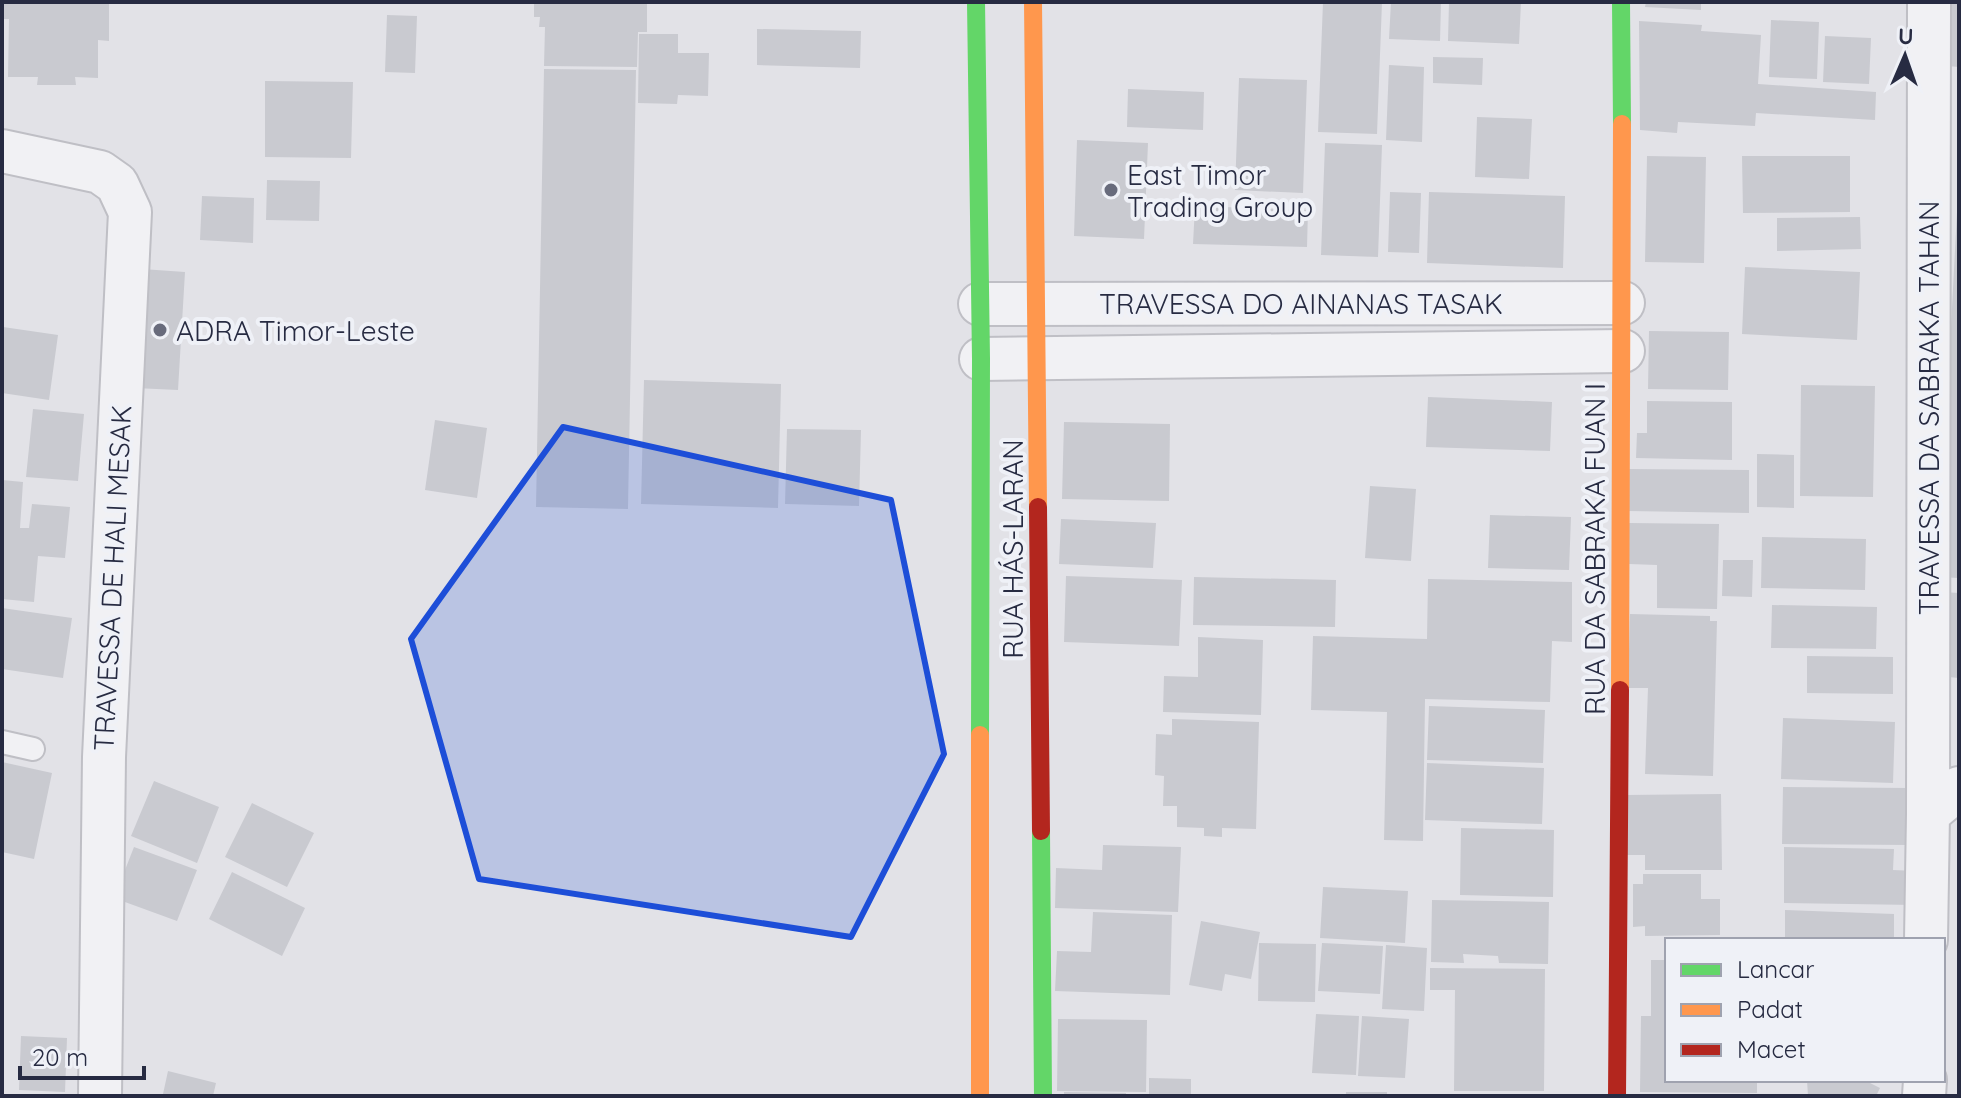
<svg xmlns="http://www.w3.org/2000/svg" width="1961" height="1098" font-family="Quicksand,sans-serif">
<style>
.building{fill:#c9cad0}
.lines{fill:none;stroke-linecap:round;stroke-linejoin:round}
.lane-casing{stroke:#bfbfc5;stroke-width:26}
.street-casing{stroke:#bfbfc5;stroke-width:46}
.lane{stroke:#f1f1f4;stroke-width:22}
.street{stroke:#f1f1f4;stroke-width:42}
.fast{stroke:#63d668;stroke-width:18}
.slow{stroke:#ff974d;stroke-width:18}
.jam{stroke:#b3261e;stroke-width:18}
.marked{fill:#1d4ed8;fill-opacity:0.2;stroke:#1d4ed8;stroke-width:6;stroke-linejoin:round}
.poi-dot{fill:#686b7c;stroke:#eff1f7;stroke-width:3}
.labels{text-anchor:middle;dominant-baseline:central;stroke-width:8;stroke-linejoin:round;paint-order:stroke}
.poi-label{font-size:28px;fill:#272b42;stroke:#eff1f7;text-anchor:start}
.street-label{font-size:28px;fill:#272b42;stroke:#eff1f7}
</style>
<rect width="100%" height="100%" fill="#e2e2e7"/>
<path class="building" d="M2 2H109V41L98 40V78L75 77 76 85H37L38 77H8L9 19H2Z
M534 2H647V32H638L637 67 544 66 545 27H539L540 17H534Z
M1323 2H1382L1377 134 1318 132Z
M1391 2H1441L1440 41 1389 39Z
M1449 2H1521L1519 44 1448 41Z
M1646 2H1701V10L1645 7Z
M1935 2H1959V67L1947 66 1951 13 1934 12Z
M387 15 417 16 415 73 385 72Z
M1771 20 1819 22 1817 79 1769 77Z
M1639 21 1702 25 1701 31 1761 35 1758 84 1876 92 1875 120 1756 113 1755 126 1678 122 1677 133 1640 130Z
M757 29 861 31 860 68 757 65Z
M639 34H678V53H709L708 96 678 95 677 104 638 103Z
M1825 36 1871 38 1869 84 1823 82Z
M1433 57 1483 58 1482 85 1433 83Z
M1389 65 1424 67 1422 142 1386 140Z
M544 69 636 70 628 509 536 507Z
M1239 78 1307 80 1303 193 1235 190Z
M265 81 353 82 351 158 265 157Z
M1128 89 1204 92 1203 130 1127 127Z
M1477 117 1532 119 1529 179 1475 177Z
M1077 140 1148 143 1144 239 1074 236Z
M1325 143 1382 145 1378 257 1321 255Z
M1647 156 1706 157 1704 263 1645 262Z
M1742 156H1850V212L1743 213Z
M267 180 320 181 319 221 266 220Z
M1390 192 1421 193 1419 253 1388 252Z
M1429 192 1565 196 1563 268 1427 263Z
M202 196 254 198 253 243 200 240Z
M1195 206 1308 210 1307 247 1193 244Z
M1957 212H1959V578L1938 577Z
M1860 217 1861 249 1777 251V218Z
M1745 267 1860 272 1857 340 1742 334Z
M142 269 185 272 178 390 135 388Z
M3 327 58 335 49 400 2 393Z
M1649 331 1729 332 1728 390 1648 389Z
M644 380 781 384 778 508 641 504Z
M1801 385 1875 386 1873 497 1800 496Z
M1428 397 1552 402 1550 451 1426 447Z
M1647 401 1732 402V460L1636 458 1637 433H1647Z
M33 409 84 414 78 481 26 477Z
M435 420 487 428 477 498 425 490Z
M1064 422 1170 424 1169 501 1062 499Z
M787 429 861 430 859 506 785 504Z
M1757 454 1794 455V508L1757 507Z
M1629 469 1749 470V513L1628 511Z
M2 480 23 482 20 528H29L32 504 70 507 65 558 38 556 34 602 2 599Z
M1370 486 1416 489 1411 561 1365 558Z
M1490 515 1571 517 1569 570 1488 568Z
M1061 519 1156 523 1153 568 1059 564Z
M1629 523 1719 524 1717 609 1657 608V565L1629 564Z
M1762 537 1866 539 1865 590 1761 588Z
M1723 560H1753L1752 597 1722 596Z
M1066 576 1182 580 1179 646 1064 642Z
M1194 577 1336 580 1335 627 1193 625Z
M1428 579 1572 582V642L1552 641 1550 702 1425 699 1423 841 1384 840 1387 712 1311 710 1313 636 1427 639Z
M1943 592 1959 593V678L1938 676Z
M1772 605 1877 607 1876 649 1771 648Z
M2 608 72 618 63 678 2 669Z
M1630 614 1710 616V621H1717L1713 776 1645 774 1648 688H1628Z
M1198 637 1263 640 1261 715 1163 712 1164 676 1198 677Z
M1807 656 1893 657V694L1807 693Z
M1429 706 1545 710 1543 763 1427 760Z
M1783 718 1895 722 1893 783 1781 779Z
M1172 719 1259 722 1256 829 1222 828V837L1204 836V828L1177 827V806H1163L1164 776 1155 775 1156 734 1172 735Z
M2 762 52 773 34 859 2 852Z
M1427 763 1544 768 1542 824 1425 820Z
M154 781 219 807 197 863 131 836Z
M1783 787 1909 788V845L1782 844Z
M1721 794 1722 870H1645V855H1626V795Z
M252 803 314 833 287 887 225 857Z
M1461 828 1554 830 1553 897 1460 895Z
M1103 845 1181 847 1178 912 1055 908 1056 868 1102 870Z
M134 847 197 870 177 921 114 898Z
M1784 847 1894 849 1893 870 1916 871 1915 905 1784 903Z
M232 872 305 908 282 956 209 919Z
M1643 874H1701V899H1720V935L1645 936V926L1633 927V884H1643Z
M1323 887 1408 891 1405 943 1320 938Z
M1432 900 1549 902 1548 964 1499 963 1498 956 1463 954 1464 963 1431 962Z
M1785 910 1894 914V940H1785Z
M1093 912 1172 915 1170 995 1055 991 1057 951 1091 952Z
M1201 921 1260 932 1251 979 1225 974 1222 991 1189 985Z
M1259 943 1316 944 1315 1002 1258 1001Z
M1322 943 1383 946 1380 994 1318 991Z
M1386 945 1427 948 1424 1011 1382 1009Z
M1651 960H1667V1080H1757V1093L1640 1092 1641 1016H1651Z
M1430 968 1545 969 1544 1091H1454L1455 990H1430Z
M1316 1014 1359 1016 1356 1075 1312 1073Z
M1362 1016 1409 1019 1405 1078 1358 1076Z
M1058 1019 1147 1020 1146 1092 1057 1091Z
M21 1036 67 1038 65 1092 19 1090Z
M168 1071 216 1083 213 1096 163 1094Z
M1149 1078 1191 1079V1096H1149Z
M1807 1080H1864L1880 1088 1876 1096H1808Z
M1064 1092 1126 1093V1096H1064Z
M1346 1092H1387V1096H1346Z"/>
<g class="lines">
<defs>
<path id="lane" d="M2 742 33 749"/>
<path id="street" d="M2 151 100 172 117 184 130 212 104 757 100 1096
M980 304 1623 303
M981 359 1623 351
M1928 814 1929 2
M1926 940 1928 814 1959 788
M1924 1096 1925 1080"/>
</defs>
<use href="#lane" class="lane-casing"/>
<use href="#street" class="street-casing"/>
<use href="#lane" class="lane"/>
<use href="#street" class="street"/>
<path class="fast" d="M976 2 981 359 980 735
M1621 2 1622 124
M1041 831 1043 1096"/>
<path class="slow" d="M1033 2 1038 507
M1620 690 1622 124
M980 1096V735"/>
<path class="jam" d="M1038 507 1041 831
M1617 1096 1620 690"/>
</g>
<path class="marked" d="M563 427 891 500 944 754 851 937 479 879 411 639Z"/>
<g class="poi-dot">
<circle cx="1111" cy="190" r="8"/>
<circle cx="160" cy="330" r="8"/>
</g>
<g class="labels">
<g class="poi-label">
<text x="1127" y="174">East Timor<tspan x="1127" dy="32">Trading Group</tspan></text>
<text x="176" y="330">ADRA Timor-Leste</text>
</g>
<g class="street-label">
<text x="1301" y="303">TRAVESSA DO AINANAS TASAK</text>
<text transform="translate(1928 408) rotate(-90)">TRAVESSA DA SABRAKA TAHAN</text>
<text transform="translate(1012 549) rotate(-90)">RUA HÁS-LARAN</text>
<text transform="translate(1594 549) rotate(-90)">RUA DA SABRAKA FUAN I</text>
<text transform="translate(112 578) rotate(-87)">TRAVESSA DE HALI MESAK</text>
</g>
</g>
<rect width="1961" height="1098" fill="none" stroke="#272b42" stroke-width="8"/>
<rect x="1665" y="938" width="280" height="144" fill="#eff1f7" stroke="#9fa2af" stroke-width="2"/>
<rect x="1681" y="964" width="40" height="12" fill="#63d668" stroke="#9fa2af" stroke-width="2"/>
<text x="1737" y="978" font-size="24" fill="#272b42">Lancar</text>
<rect x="1681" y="1004" width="40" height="12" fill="#ff974d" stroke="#9fa2af" stroke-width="2"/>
<text x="1737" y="1018" font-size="24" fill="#272b42">Padat</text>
<rect x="1681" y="1044" width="40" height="12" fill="#b3261e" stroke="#9fa2af" stroke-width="2"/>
<text x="1737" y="1058" font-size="24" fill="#272b42">Macet</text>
<g transform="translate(1905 56) rotate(2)" stroke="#eff1f7" stroke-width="6" paint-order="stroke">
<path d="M0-6L14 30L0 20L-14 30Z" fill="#272b42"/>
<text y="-12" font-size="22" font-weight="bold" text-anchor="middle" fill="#272b42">U</text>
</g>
<path d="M20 1066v12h124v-12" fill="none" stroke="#272b42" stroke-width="4"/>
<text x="32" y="1066" font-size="24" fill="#272b42" stroke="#eff1f7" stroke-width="6" paint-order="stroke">20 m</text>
</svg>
